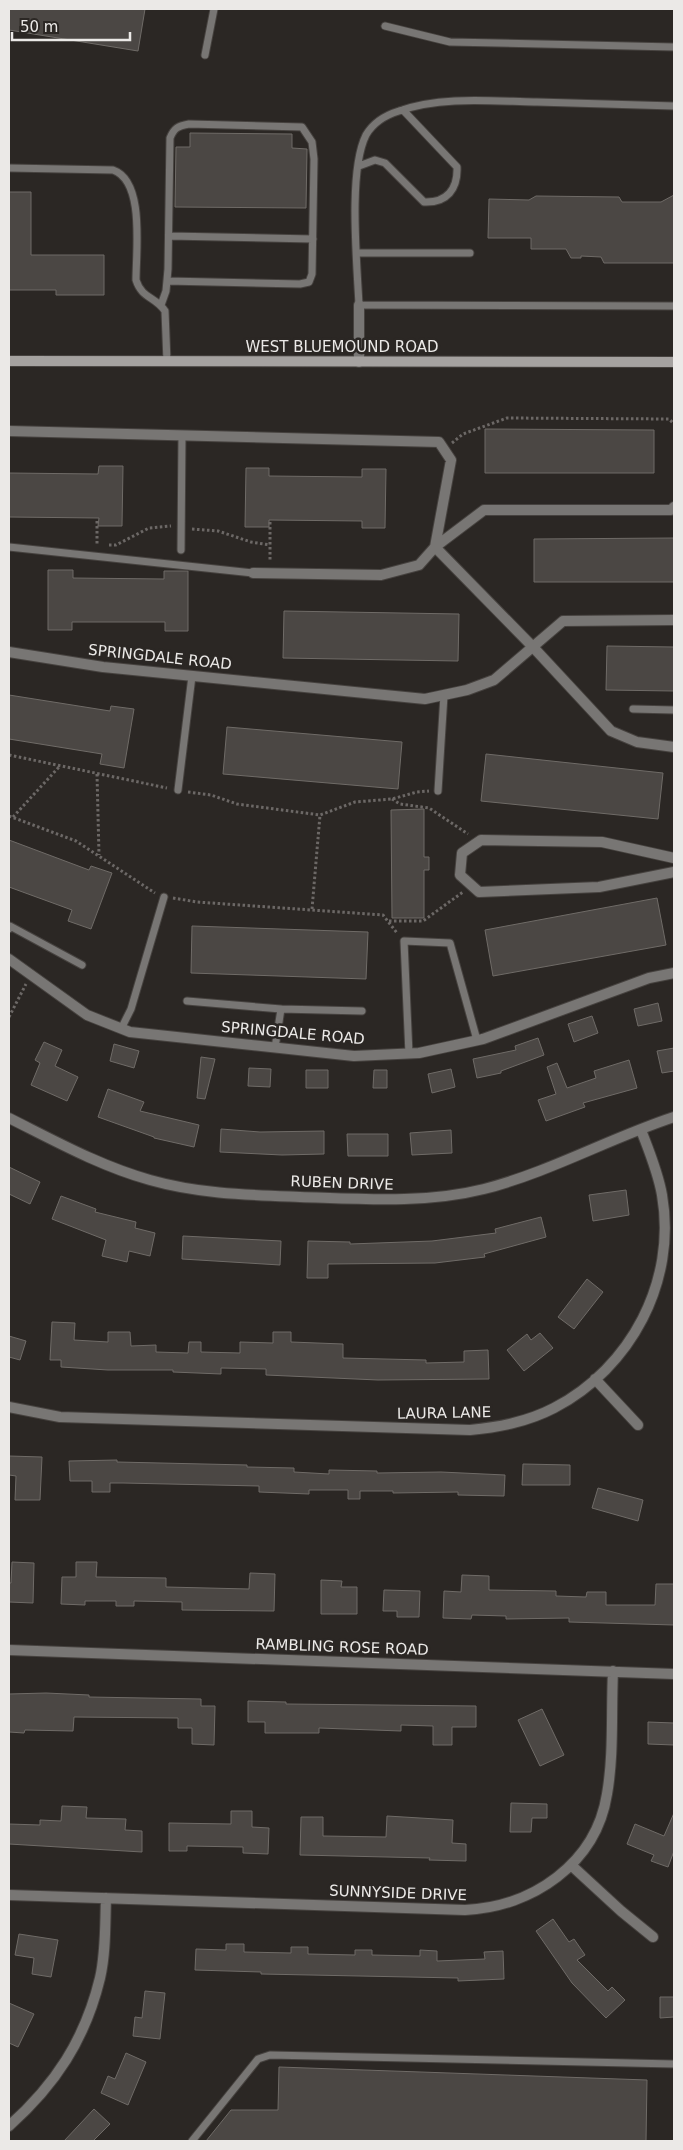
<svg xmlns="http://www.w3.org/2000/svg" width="683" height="2150" font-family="'DejaVu Sans',sans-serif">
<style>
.building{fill:#4b4744;stroke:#6f6b67}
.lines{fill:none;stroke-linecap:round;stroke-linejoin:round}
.lane-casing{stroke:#46423f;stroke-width:9}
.street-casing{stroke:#46423f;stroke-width:12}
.secondary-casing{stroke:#46423f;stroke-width:12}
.path{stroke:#6c6866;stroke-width:3;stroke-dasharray:2.5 2.5;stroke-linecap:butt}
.lane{stroke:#787674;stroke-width:7}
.street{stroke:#787674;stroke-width:10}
.secondary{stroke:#a5a2a0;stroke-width:10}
.labels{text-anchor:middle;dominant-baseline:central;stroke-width:5;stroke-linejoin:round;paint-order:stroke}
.street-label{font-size:15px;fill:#ebe9e7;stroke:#2b2724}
</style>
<rect width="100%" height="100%" fill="#2b2724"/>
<path class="building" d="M9 9H145L138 51 9 30Z
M190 133 292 134V148L307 149 306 208 175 207 176 147H190Z
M9 192H31V255H104V295H56V290H9Z
M674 195V263H604L601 257 581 256V258H571L566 249H531V238H488L489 199 529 200 536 196 619 197 622 202H661Z
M485 429 654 430V473H485Z
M99 466H123L122 526H98L99 518 9 517V473L98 474Z
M246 468H269V476L362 477V469H386L385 528H362V521L269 520V527H245Z
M674 538V582H534V539Z
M48 570H73V578L164 579V571H188V631H165V622H72V630H48Z
M284 611 459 614 458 661 283 658Z
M607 646 674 647V691L606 690Z
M9 695 110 711 111 706 134 709 124 768 100 764 102 754 9 739Z
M227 727 402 742 398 789 223 774Z
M486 754 663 773 658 819 481 801Z
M424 809V857H429V870H424V918H392L391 810Z
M9 840 89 870 91 866 112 873 91 929 68 921 72 910 9 887Z
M657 898 666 945 493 976 485 930Z
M192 926 368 932 366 979 191 973Z
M658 1003 662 1021 638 1026 634 1009Z
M592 1016 598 1033 574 1042 568 1024Z
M538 1038 544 1055 501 1071V1073L477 1078 473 1059 516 1050 515 1046Z
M44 1042 62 1050 55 1066 78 1077 67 1101 31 1085 40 1063 35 1060Z
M114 1044 139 1051 134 1068 110 1061Z
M674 1048V1071L662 1073 657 1051Z
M201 1057 215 1059 205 1099 197 1098Z
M629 1060 637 1088 583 1103 585 1107 546 1121 538 1100 556 1094 547 1067 557 1063 567 1088 596 1078 594 1071Z
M249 1068 271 1069 270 1087 248 1086Z
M451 1069 455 1087 432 1093 428 1074Z
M306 1070H328V1088H306Z
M374 1070H387V1088H373Z
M108 1089 144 1102 140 1111 199 1125 194 1147 154 1138V1137L98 1117Z
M221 1129 260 1132 324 1131V1154L282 1155 220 1152Z
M451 1130 452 1153 412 1155 410 1133Z
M347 1134H388V1156H348Z
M9 1167 40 1182 30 1204 9 1194Z
M626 1190 629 1215 593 1221 589 1195Z
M61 1196 96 1209 95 1212 136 1222 135 1228 155 1233 150 1256 129 1251 127 1262 102 1256 106 1240 52 1219Z
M541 1217 546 1237 484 1254 485 1257 435 1263 328 1264V1278H307L308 1241 350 1242V1244L432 1241 496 1233 495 1229Z
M183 1236 281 1241 280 1265 182 1259Z
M587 1279 603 1292 574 1329 558 1317Z
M52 1322 75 1323 74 1340 108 1342V1332H130L131 1346 156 1345V1352L188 1353 189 1342H201V1352L240 1353V1342L273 1343V1332H291V1342L343 1344V1358L426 1360V1363L464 1362V1351L488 1350 489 1379 378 1380 266 1375V1369L221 1368V1374L173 1372V1370H108L61 1367V1360H50Z
M540 1333 553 1348 524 1371 507 1350 527 1334 531 1340Z
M9 1336 26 1341 20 1360 9 1357Z
M9 1456 42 1457 40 1500H15L16 1476 9 1475Z
M117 1460V1462L247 1465V1467L294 1468V1472L329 1474V1470L377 1471V1473L441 1472 505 1475 504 1496 458 1495V1492L393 1493V1491H360V1499H348V1490H309V1494L259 1492V1486L123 1483H110V1492H92V1481H70L69 1461Z
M523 1464 570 1465V1485H522Z
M598 1488 643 1500 638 1521 592 1508Z
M12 1562 34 1563 33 1603 9 1602V1583H11Z
M76 1562H97L96 1577 166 1578V1587L249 1589 250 1573 275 1574 274 1611 182 1610V1602L134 1601V1606H116V1601H85V1605L61 1604 62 1577H76Z
M462 1575 489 1576V1590L556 1591V1596L586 1597 587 1592H606V1605H655L656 1584H674V1625L569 1622V1618L506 1619V1616L472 1615 471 1619 443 1618 444 1591 461 1592Z
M321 1580 342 1581 341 1587H357V1614H321Z
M384 1590 420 1591 419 1617H397V1611H383Z
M46 1693 89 1695V1697L201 1699V1706H215L214 1745 192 1744V1728H178V1718L74 1717 73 1731 25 1730 24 1733 9 1732V1694Z
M248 1701 286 1702V1704L476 1706V1727H452V1745H433V1726L401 1725V1731L319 1728V1733H265V1722H248Z
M542 1709 564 1755 540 1766 518 1720Z
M648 1722 674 1723V1745L648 1744Z
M511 1803 547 1804V1818H532L531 1832H510Z
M62 1806 87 1807 86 1818 126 1819 125 1830 142 1831V1852L9 1844V1824L40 1825V1820L61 1821Z
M231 1811H252V1827L269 1828 268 1854 243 1853V1847L187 1846V1851H169V1823L231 1824Z
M674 1813V1851L668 1867 651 1861 654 1855 627 1844 635 1824 664 1836Z
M387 1816 453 1820 452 1843 466 1844V1861L429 1860 430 1858 300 1855 301 1817H323V1836L386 1837Z
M553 1919 569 1942 574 1939 585 1955 577 1960 608 1991 612 1987 625 2000 606 2018 572 1983 536 1931Z
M19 1934 58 1940 51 1977 32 1974 34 1958 15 1955Z
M226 1944H244V1952L291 1953V1947H308V1954L355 1955V1950H372V1955L420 1956V1950L437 1951V1961L485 1959 484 1952 503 1951 504 1979 458 1981V1978L261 1974V1972L195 1970 196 1949 226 1950Z
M145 1991 165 1993 160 2039 133 2036 135 2017 142 2018Z
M660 1997H674V2017L660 2018Z
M9 2003 34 2014 18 2047 9 2043Z
M126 2053 146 2062 128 2105 101 2093 108 2076 115 2079Z
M279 2067 647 2080 646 2141H206L231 2110H278Z
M94 2109 110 2124 93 2141H64Z"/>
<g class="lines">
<defs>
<path id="lane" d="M385 26 450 42 674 47
M205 55 214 9
M674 106C628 105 581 103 534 102 491 101 440 96 399 111 386 115 373 123 366 135 348 171 357 263 359 305L674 306
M359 166 375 160 385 163 424 202C447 203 458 189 457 167L403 110
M9 168 113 170C145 181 136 250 136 280 142 299 155 296 165 311L167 362
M169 236 313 239
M357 253H470
M161 305 166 291 168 269 170 138C174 128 178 126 189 124L302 127 312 142 314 159 312 274 309 282 300 284 167 281
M9 547 253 573
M181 550 182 435
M633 709 674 710
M178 790 192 676
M438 791 444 695
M9 929 10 926 82 965
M187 1001 281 1009
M121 1029 131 1009 164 897
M275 1048 281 1009 362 1011
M409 1054 404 941 450 943 477 1040
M192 2141 258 2059 270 2055 674 2064"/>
<path id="street" d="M359 362V305
M9 431 439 442 451 460 435 547 419 565 381 575 253 573
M674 507 671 510H484L435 547 533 647 611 731 637 742 674 747
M9 652 103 667 425 699 467 690 494 680 563 621 674 620
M674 858 602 842 481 840 462 853 460 875 479 892 599 887 674 872
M9 959 87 1015 130 1032 354 1056 419 1053 483 1039 649 978 674 973
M9 1118C55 1141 100 1166 150 1180 199 1194 249 1195 300 1197 361 1199 424 1204 484 1189 550 1172 610 1138 674 1117
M595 1379 638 1425
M9 1407 60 1417 470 1430C499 1427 527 1422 554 1408 631 1368 677 1281 662 1195 658 1172 649 1151 641 1130
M9 1650 674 1674
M571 1865 621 1911 653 1937
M9 1895 465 1910C532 1907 596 1864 607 1794 614 1754 611 1712 613 1671
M9 2126C55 2085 85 2040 100 1978 106 1952 105 1924 106 1898"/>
<path id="secondary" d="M9 361 674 362"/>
</defs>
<use href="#lane" class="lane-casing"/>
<use href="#street" class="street-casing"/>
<use href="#secondary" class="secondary-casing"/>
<path class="path" d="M452 443 463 434 507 418 669 419 674 424
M97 521V546
M270 522V562
M192 529 218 531 251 542 270 545
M109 545H116L149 528 171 526
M9 755 167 788
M97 774 99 855
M188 792 211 795 237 804 320 815 355 802 392 799 417 792 429 791
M392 799 400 804 429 808 468 834
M9 816 76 841 155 893
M13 817 59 767
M173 898 197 902 383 915 397 933
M312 909 320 815
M389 921H423L463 892
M9 1017 26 984"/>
<use href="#lane" class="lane"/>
<use href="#street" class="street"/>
<use href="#secondary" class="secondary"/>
</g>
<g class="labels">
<g class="street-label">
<text x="342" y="347">WEST BLUEMOUND ROAD</text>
<text transform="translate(160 657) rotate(6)">SPRINGDALE ROAD</text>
<text transform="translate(293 1033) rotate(5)">SPRINGDALE ROAD</text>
<text transform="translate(342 1183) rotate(2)">RUBEN DRIVE</text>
<text transform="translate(444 1413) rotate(-1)">LAURA LANE</text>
<text transform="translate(342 1647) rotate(2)">RAMBLING ROSE ROAD</text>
<text transform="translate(398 1893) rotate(2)">SUNNYSIDE DRIVE</text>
</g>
</g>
<rect width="683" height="2150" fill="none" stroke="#ebe9e7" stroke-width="20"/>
<path d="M12 32v8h118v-8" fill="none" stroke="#ebe9e7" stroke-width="2.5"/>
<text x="20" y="32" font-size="15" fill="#ebe9e7" stroke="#2b2724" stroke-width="4" paint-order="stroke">50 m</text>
</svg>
